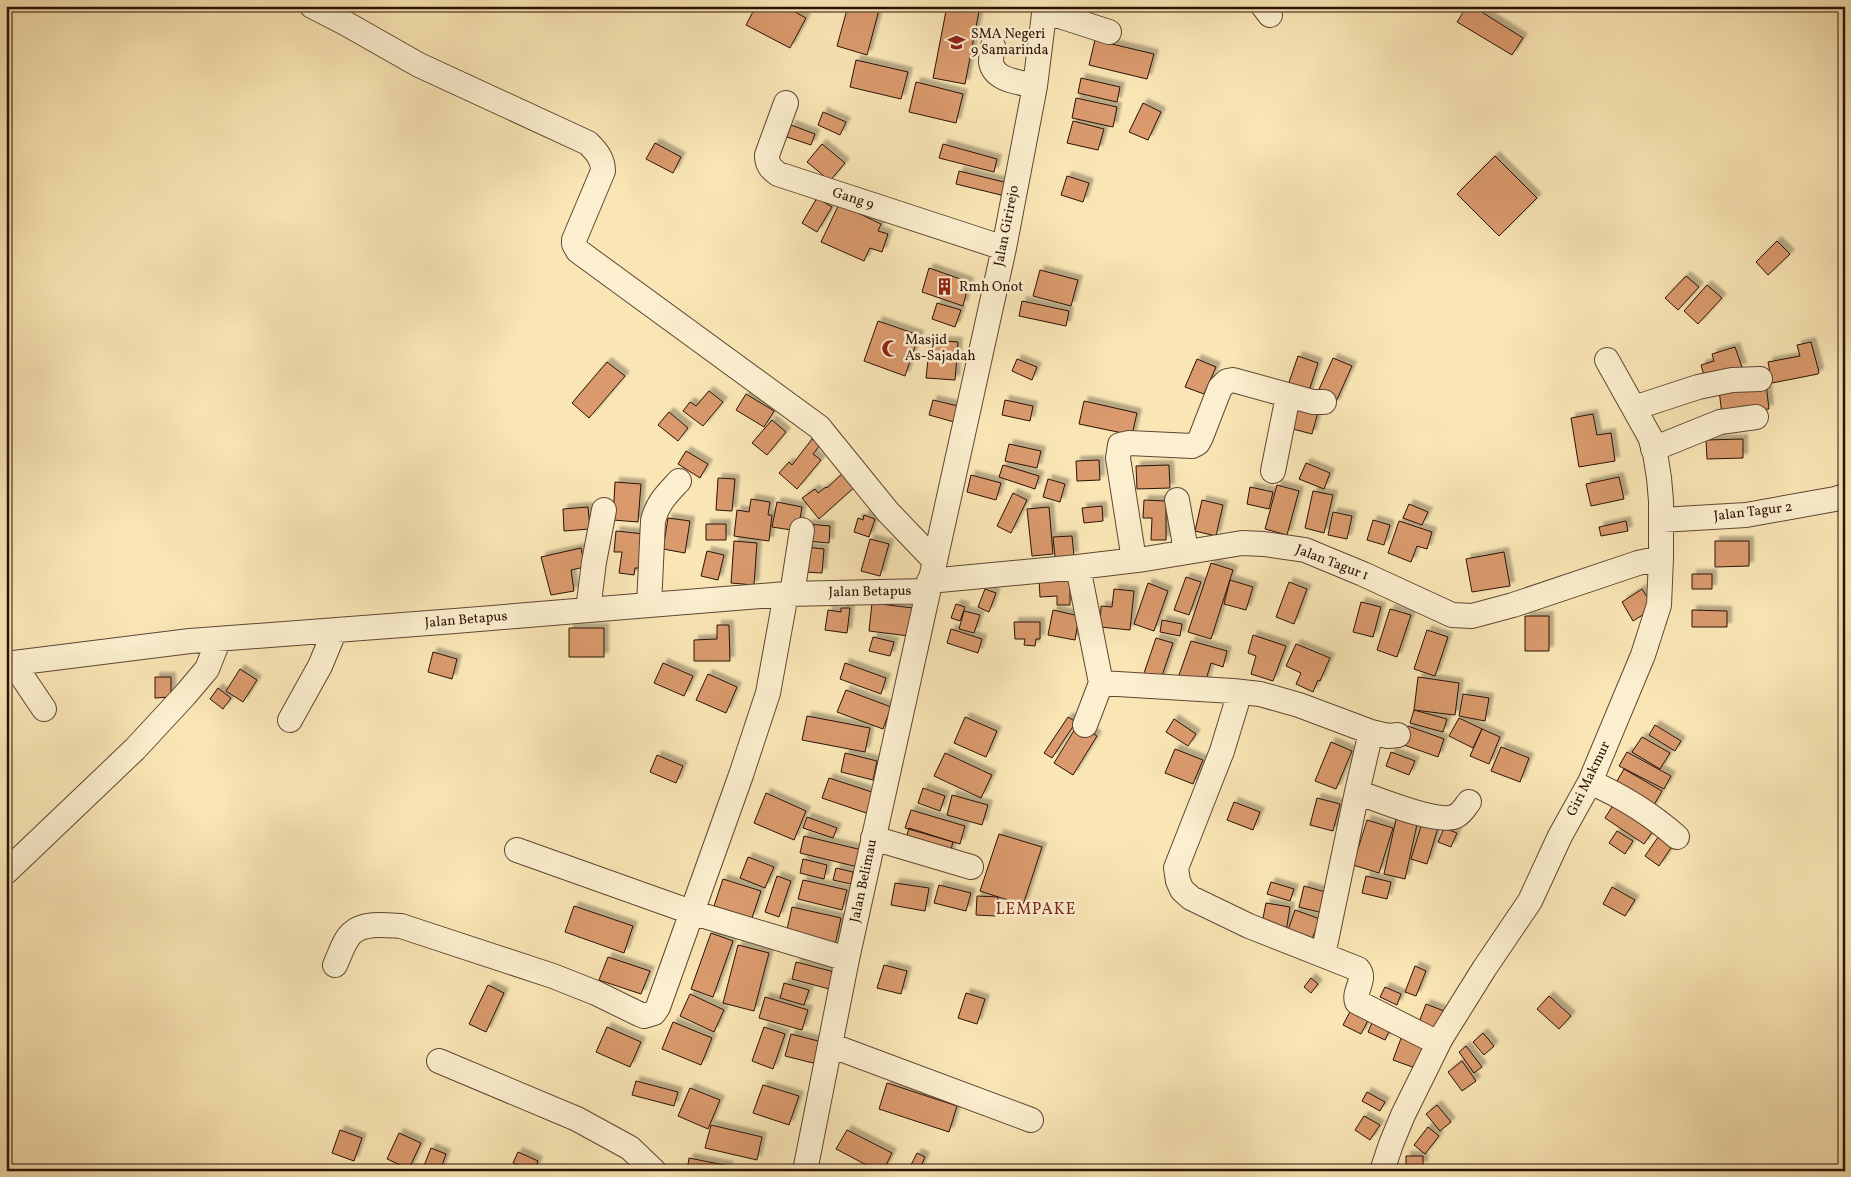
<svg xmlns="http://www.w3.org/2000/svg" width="1851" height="1177" font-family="Vollkorn,serif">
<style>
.building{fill:#da9a6d;stroke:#2a1106;filter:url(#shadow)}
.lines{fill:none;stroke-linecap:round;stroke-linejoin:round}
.minor-casing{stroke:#5e4632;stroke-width:26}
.minor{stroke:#fcefcf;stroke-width:24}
.labels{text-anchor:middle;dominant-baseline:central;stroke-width:5;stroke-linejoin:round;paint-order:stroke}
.poi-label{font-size:14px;fill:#2a1106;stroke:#fcefcf;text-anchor:start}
.street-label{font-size:14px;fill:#2a1106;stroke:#fcefcf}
.quarter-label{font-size:16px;letter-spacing:1px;fill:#7a1f14;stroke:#fcefcf}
</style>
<defs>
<filter id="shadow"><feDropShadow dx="4.5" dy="-4.5" stdDeviation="1" flood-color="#0004"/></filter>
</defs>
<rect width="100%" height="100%" fill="#fae6b5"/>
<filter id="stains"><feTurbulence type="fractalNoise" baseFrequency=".004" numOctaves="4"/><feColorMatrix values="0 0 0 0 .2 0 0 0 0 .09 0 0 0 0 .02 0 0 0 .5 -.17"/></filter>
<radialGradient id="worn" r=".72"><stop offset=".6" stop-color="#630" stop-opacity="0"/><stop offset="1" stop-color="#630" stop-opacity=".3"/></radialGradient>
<path class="building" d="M756 6H784L806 18 790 48 746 25Z
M848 6H880L867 55 837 46Z
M947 6H980L965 84 933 78Z
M1467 6H1472L1523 38 1512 55 1457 22Z
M1095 40 1154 54 1147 79 1089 65Z
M856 60 908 72 901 99 850 87Z
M1081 78 1120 87 1117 102 1078 93Z
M916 82 963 94 956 123 909 112Z
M1076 98 1117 107 1113 127 1072 118Z
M1143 103 1161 112 1148 140 1129 132Z
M823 112 846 122 840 135 818 125Z
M1073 121 1104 129 1098 150 1067 143Z
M791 125 815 134 811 145 787 137Z
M655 143 681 157 673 173 646 159Z
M822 144 845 163 830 181 807 162Z
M943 144 997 159 994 172 939 158Z
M1495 156 1537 198 1499 236 1457 194Z
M959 171 1012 184 1009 197 956 184Z
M1067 176 1089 183 1083 202 1061 195Z
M817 198 832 207 817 232 802 223Z
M839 204 881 224 878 231 888 234 882 252 870 248 864 261 821 242Z
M1777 241 1790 254 1768 275 1756 262Z
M929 268 969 282 963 306 922 292Z
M1040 270 1078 280 1071 306 1033 296Z
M1686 276 1699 287 1678 310 1665 298Z
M1707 285 1722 298 1698 324 1684 311Z
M1022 301 1069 311 1066 326 1019 316Z
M937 303 961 310 955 327 932 319Z
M878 321 919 335 905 376 864 361Z
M930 340 958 342 955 380 926 378Z
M1811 342 1819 372 1818 374 1772 383 1768 362 1800 356 1797 345Z
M1735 347 1742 367 1705 379 1701 365 1714 361 1712 354Z
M1298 356 1318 363 1308 394 1287 388Z
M1333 358 1352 366 1335 404 1316 396Z
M1017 359 1037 367 1032 380 1012 371Z
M1197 359 1216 367 1204 394 1185 387Z
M607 362 625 376 589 418 572 403Z
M1766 384 1769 409 1722 415 1719 390Z
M709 391 723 402 703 426 683 411 690 402 696 406Z
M746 394 774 411 764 427 736 410Z
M933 400 958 406 954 422 929 415Z
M1005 400 1033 406 1030 421 1002 415Z
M1084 401 1137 413 1132 435 1079 424Z
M1295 405 1318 412 1312 434 1289 428Z
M669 412 688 428 678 441 658 425Z
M1593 414 1597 435 1611 433 1615 461 1579 467 1571 418Z
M772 420 786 432 767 455 752 443Z
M812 439 820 445 813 454 821 460 797 489 779 473 789 462 792 465Z
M1743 439V458L1707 459 1706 440Z
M1009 444 1041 451 1037 468 1005 461Z
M686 451 708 464 700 478 678 464Z
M1099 460 1100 480 1077 481 1076 461Z
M1306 463 1330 473 1324 489 1299 479Z
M1003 465 1039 476 1035 489 999 477Z
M1169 465 1170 488 1137 489 1136 466Z
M845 471 858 484 819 519 802 498 815 489 818 493 826 487 827 488Z
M971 475 1001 483 996 500 967 492Z
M1619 477 1624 499 1591 506 1586 484Z
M718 478 735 479 732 511 716 510Z
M1048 479 1065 484 1060 502 1043 497Z
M615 482 641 484 638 522 613 520Z
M1277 485 1299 491 1287 535 1265 529Z
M1250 487 1273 492 1269 509 1247 504Z
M1313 491 1333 495 1324 533 1305 528Z
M1013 493 1027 500 1011 533 997 526Z
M751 499 770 502 768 515H772L769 541 734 536 737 510 749 512Z
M1144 500 1166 501V540H1151L1152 518H1143Z
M1202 500 1223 505 1216 536 1195 531Z
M777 502 802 507 798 531 772 527Z
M1409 504 1428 512 1422 525 1403 518Z
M1102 506 1103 521 1084 523 1082 508Z
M588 507 590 529 564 531 563 509Z
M1049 507 1053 554 1032 556 1027 509Z
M1333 512 1352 516 1347 539 1328 535Z
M864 515 875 519 869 537 854 532 858 518 863 520Z
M668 518 690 521 685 553 663 549Z
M1373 520 1390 525 1384 545 1367 540Z
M1399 521 1432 532 1427 549 1417 546 1411 562 1388 553Z
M1626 521 1628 531 1601 536 1599 527Z
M706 524H726V540H706Z
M808 524 830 526 829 543 807 541Z
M616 531 644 534 640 568H635L634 575 619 573 622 552H614Z
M1072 536 1074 556 1055 557 1053 537Z
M870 539 889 544 880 576 861 571Z
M734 541 757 543 754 585 731 583Z
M1715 541H1749V566L1715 567Z
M806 547 824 549 822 573 804 572Z
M581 548 585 567 571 570 574 591 551 595 541 557Z
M707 551 724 555 718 580 701 576Z
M1504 552 1510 586 1472 592 1466 559Z
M1211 563 1233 570 1211 639 1188 632Z
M1692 574H1712V589H1692Z
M1186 577 1201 582 1189 615 1174 610Z
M1070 578V605H1057V596L1040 597 1039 579Z
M1230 580 1253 587 1246 610 1224 604Z
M1289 582 1307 589 1294 624 1276 617Z
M1148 583 1168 591 1154 631 1134 624Z
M985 589 996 593 989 612 978 607Z
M1114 589 1134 591 1130 630 1100 627 1101 606 1112 607Z
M1642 589 1654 608 1633 621 1622 602Z
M1361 602 1381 607 1373 637 1353 632Z
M872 603 913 608 909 636 869 631Z
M956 604 965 607 960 621 951 618Z
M841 608H850L847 633 825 630 828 610 841 612Z
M1390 609 1411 615 1397 657 1377 650Z
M1053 610 1079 616 1075 640 1048 635Z
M1692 610 1727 611V627H1692Z
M964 611 980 615 974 633 959 629Z
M1525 616H1549V651H1525Z
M1162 620 1182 624 1180 636 1160 632Z
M1014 622H1040V639H1036L1035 646 1024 645 1025 639H1015Z
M717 625H729L730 661H694V640L717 639Z
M569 628H604V657H569Z
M951 629 982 639 978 653 947 643Z
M1427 630 1448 637 1435 676 1414 669Z
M1253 635 1286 646 1273 681 1251 674 1256 656 1248 653Z
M873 637 894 642 890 656 869 651Z
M1156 638 1173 643 1159 685 1142 679Z
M1191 641 1227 651 1223 667 1211 663 1205 683 1179 675Z
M1296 644 1330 658 1320 681 1318 680 1313 692 1296 684 1301 673 1286 666Z
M433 652 457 659 452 679 428 672Z
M663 663 693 676 684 696 654 683Z
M845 663 886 678 881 694 840 679Z
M240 669 257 680 243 702 226 691Z
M708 674 737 687 726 713 696 700Z
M155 677H171V697L155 698Z
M1418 677 1459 683 1455 715 1414 710Z
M218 688 231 698 223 709 210 699Z
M846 690 891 707 883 729 837 712Z
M1463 694 1489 698 1485 721 1459 716Z
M1414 710 1447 719 1443 732 1410 723Z
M807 716 870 728 865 752 802 740Z
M965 717 997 731 986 757 954 743Z
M1068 717 1076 722 1052 758 1044 753Z
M1459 718 1482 729 1473 748 1449 736Z
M1174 719 1196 734 1188 746 1166 732Z
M1078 724 1097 736 1073 775 1054 763Z
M1655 725 1681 741 1675 751 1649 735Z
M1408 726 1444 739 1438 757 1401 744Z
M1482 729 1500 737 1489 764 1470 756Z
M1642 737 1670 753 1660 769 1632 752Z
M1331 742 1352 751 1336 789 1315 781Z
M1501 747 1529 758 1520 782 1491 771Z
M1175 749 1203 760 1193 784 1165 773Z
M1391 752 1415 761 1409 775 1386 766Z
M1627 752 1671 776 1664 789 1619 766Z
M845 753 877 761 873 780 841 772Z
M945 753 992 775 981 798 934 776Z
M657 755 683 766 676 783 650 772Z
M1624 769 1662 791 1651 810 1613 788Z
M829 778 875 793 869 814 822 798Z
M923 788 945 796 940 811 918 803Z
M766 793 806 811 794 840 754 823Z
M952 795 988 805 982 825 947 815Z
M1317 798 1340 804 1333 831 1310 825Z
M1234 802 1260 812 1253 830 1227 820Z
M1615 802 1655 828 1644 844 1605 818Z
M911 810 965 826 960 844 905 828Z
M1397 815 1418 820 1405 879 1384 874Z
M807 817 837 828 833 838 803 828Z
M1367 820 1393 828 1379 873 1353 865Z
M1422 823 1438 828 1427 864 1411 859Z
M909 828 953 842 949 856 905 842Z
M1444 828 1457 833 1451 847 1438 842Z
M1663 830 1677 839 1659 866 1645 856Z
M1617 831 1633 841 1625 854 1609 843Z
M999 834 1042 847 1023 905 980 891Z
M804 836 862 850 858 867 800 853Z
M748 857 774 867 765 888 740 878Z
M803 859 827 865 824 879 800 873Z
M836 868 853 872 851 884 833 880Z
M777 876 791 881 779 917 765 912Z
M1366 876 1391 882 1387 899 1362 893Z
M723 879 761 891 752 918 714 906Z
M803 880 847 890 842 910 798 899Z
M1271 882 1294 889 1290 901 1267 894Z
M895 883 929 888 925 911 891 905Z
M939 885 971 893 966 911 934 903Z
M1304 886 1329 893 1323 913 1299 907Z
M1612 887 1635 900 1625 916 1603 904Z
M977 896 998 897 996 916 976 915Z
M1266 903 1290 907 1286 932 1261 928Z
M574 906 633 926 624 953 565 932Z
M792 907 841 918 835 945 786 934Z
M1295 910 1320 919 1310 944 1286 936Z
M711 933 733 941 713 997 691 989Z
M738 945 769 953 754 1011 723 1003Z
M608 957 650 971 641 994 599 980Z
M796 962 838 973 833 990 792 979Z
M884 965 907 971 901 994 877 988Z
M1415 966 1426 971 1416 996 1405 992Z
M1311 978 1318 984 1311 993 1304 987Z
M784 983 809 990 804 1005 780 998Z
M488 985 504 993 486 1032 469 1024Z
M1385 987 1401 994 1397 1005 1380 997Z
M966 993 985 999 977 1024 958 1018Z
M690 994 724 1010 714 1032 680 1016Z
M1549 996 1571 1016 1559 1029 1537 1009Z
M765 997 808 1010 802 1030 759 1018Z
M1354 1004 1372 1013 1361 1034 1343 1025Z
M1426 1004 1444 1011 1437 1029 1419 1022Z
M1375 1016 1393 1023 1385 1040 1368 1032Z
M673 1022 712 1038 701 1065 662 1049Z
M607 1027 641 1042 630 1067 596 1052Z
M764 1027 785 1034 773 1069 752 1061Z
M1403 1033 1428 1043 1418 1069 1393 1060Z
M1483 1033 1494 1046 1484 1055 1473 1042Z
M791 1034 822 1042 817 1064 785 1056Z
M1466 1046 1482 1067 1474 1073 1459 1052Z
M1462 1061 1476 1081 1462 1091 1448 1072Z
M636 1081 678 1092 674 1106 632 1095Z
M887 1083 957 1106 949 1132 879 1109Z
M763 1085 799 1096 789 1125 753 1113Z
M690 1088 720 1100 708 1129 678 1116Z
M1367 1092 1385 1102 1380 1111 1362 1101Z
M1437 1105 1451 1122 1440 1131 1426 1114Z
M1364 1116 1380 1125 1370 1140 1355 1130Z
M711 1125 762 1137 757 1160 705 1148Z
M1428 1127 1439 1136 1425 1154 1414 1145Z
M340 1130 362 1138 354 1161 332 1153Z
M847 1130 892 1153 883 1171H878L836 1149Z
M399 1133 421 1143 409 1169 387 1159Z
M431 1148 446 1154 440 1171H422Z
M518 1152 538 1161 534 1171 513 1163Z
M917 1153 925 1157 919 1171H908Z
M1406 1156H1423V1166H1406Z
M689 1158 729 1166 728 1171H687Z"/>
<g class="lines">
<defs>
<path id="minor" d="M312 6 345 23 419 65 588 143C597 152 603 159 603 171L574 240V244L578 251 819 427 888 512 934 560
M1263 6 1270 15
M1044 11 1109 32
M993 46C992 51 991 57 991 62 994 81 1020 82 1035 86
M786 103 767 155C767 165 771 169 778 174L1004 248
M1634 408 1698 387 1732 380 1760 379
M1653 449 1720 422 1756 417
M1273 471 1288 396
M1177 500 1184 539V552
M1661 520 1746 515 1835 499 1845 496
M1134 560 1118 458 1120 445 1129 443 1192 446 1198 443 1201 437 1220 388 1227 381 1233 380 1313 402H1324
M1078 567 1101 683 1085 725
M929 581 1078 567 1145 559 1242 543 1264 544 1305 550 1363 574 1452 615 1472 616 1513 605 1638 563 1661 558
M792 594 802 530
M649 605 653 521C657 503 667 494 679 481
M588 610 594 562 604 510
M13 663 44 709
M6 664 190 641 455 621 649 605 786 594 927 591
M1101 683 1233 691 1260 694 1299 705 1371 732 1357 792 1323 955
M1240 692 1222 751 1176 868 1178 881 1182 890 1191 898 1249 926 1358 969C1367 979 1353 991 1357 1002L1438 1043
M290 720 320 666 335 630
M1371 732 1388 736 1398 735
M1590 782C1622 796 1651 814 1677 837
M1357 792C1377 799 1438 825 1456 816 1462 813 1465 807 1469 802
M873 838 971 867
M517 850 691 912 847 959
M6 872 135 749 185 695 207 669 219 639
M335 965C340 955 344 940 352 933 364 922 386 925 401 926L553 976 596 993 639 1014 644 1016 654 1013 658 1007 741 775 768 693 786 594
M830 1045 1031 1120
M439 1061 577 1119 630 1148 654 1171
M805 1171 847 959 1004 248 1035 86 1045 6
M1382 1171 1391 1144 1403 1115 1441 1038 1484 969 1530 901 1560 836 1590 782 1643 655 1659 605 1661 558V501L1659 478 1655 453 1650 437 1607 360"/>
</defs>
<use href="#minor" class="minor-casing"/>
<use href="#minor" class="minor"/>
</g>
<defs>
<symbol id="school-bare" viewBox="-9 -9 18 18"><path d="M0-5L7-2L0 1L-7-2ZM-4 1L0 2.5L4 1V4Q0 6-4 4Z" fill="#8f2418" stroke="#fcefcf" stroke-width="2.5" paint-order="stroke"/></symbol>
<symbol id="building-bare" viewBox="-9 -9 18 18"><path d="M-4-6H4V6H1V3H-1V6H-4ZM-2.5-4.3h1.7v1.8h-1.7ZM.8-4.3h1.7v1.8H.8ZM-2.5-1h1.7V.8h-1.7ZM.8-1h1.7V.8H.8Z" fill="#8f2418" stroke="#fcefcf" stroke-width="2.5" paint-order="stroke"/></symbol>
<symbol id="mosque-bare" viewBox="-9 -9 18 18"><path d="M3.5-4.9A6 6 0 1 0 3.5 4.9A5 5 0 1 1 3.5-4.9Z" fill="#8f2418" stroke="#fcefcf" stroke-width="2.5" paint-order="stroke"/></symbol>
</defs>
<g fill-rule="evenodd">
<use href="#school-bare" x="944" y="30" width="25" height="25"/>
<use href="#building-bare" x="932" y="274" width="25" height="25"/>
<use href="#mosque-bare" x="878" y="336" width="25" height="25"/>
</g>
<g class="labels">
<g class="poi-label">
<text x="971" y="34">SMA Negeri<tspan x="971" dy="16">9 Samarinda</tspan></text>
<text x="959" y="287">Rmh Onot</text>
<text x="905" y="340">Masjid<tspan x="905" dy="16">As-Sajadah</tspan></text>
</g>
<g class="street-label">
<text transform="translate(853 199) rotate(18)">Gang 9</text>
<text transform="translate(1007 226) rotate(-79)">Jalan Girirejo</text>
<text transform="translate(1753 512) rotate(-7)">Jalan Tagur 2</text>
<text transform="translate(1332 563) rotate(21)">Jalan Tagur 1</text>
<text transform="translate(870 592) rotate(-1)">Jalan Betapus</text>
<text transform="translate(466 620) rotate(-5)">Jalan Betapus</text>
<text transform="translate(1589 779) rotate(-64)">Giri Makmur</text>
<text transform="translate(864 881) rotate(-78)">Jalan Belimau</text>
</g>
<g class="quarter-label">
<text x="1036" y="910">LEMPAKE</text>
</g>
</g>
<rect width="1851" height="1177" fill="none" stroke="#fae6b5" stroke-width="25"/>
<rect x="8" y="8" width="1836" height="1162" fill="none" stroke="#2a1106" stroke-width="2.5"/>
<rect x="12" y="12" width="1826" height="1152" fill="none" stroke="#2a1106"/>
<rect width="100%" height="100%" filter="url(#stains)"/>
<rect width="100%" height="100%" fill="url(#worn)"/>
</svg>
